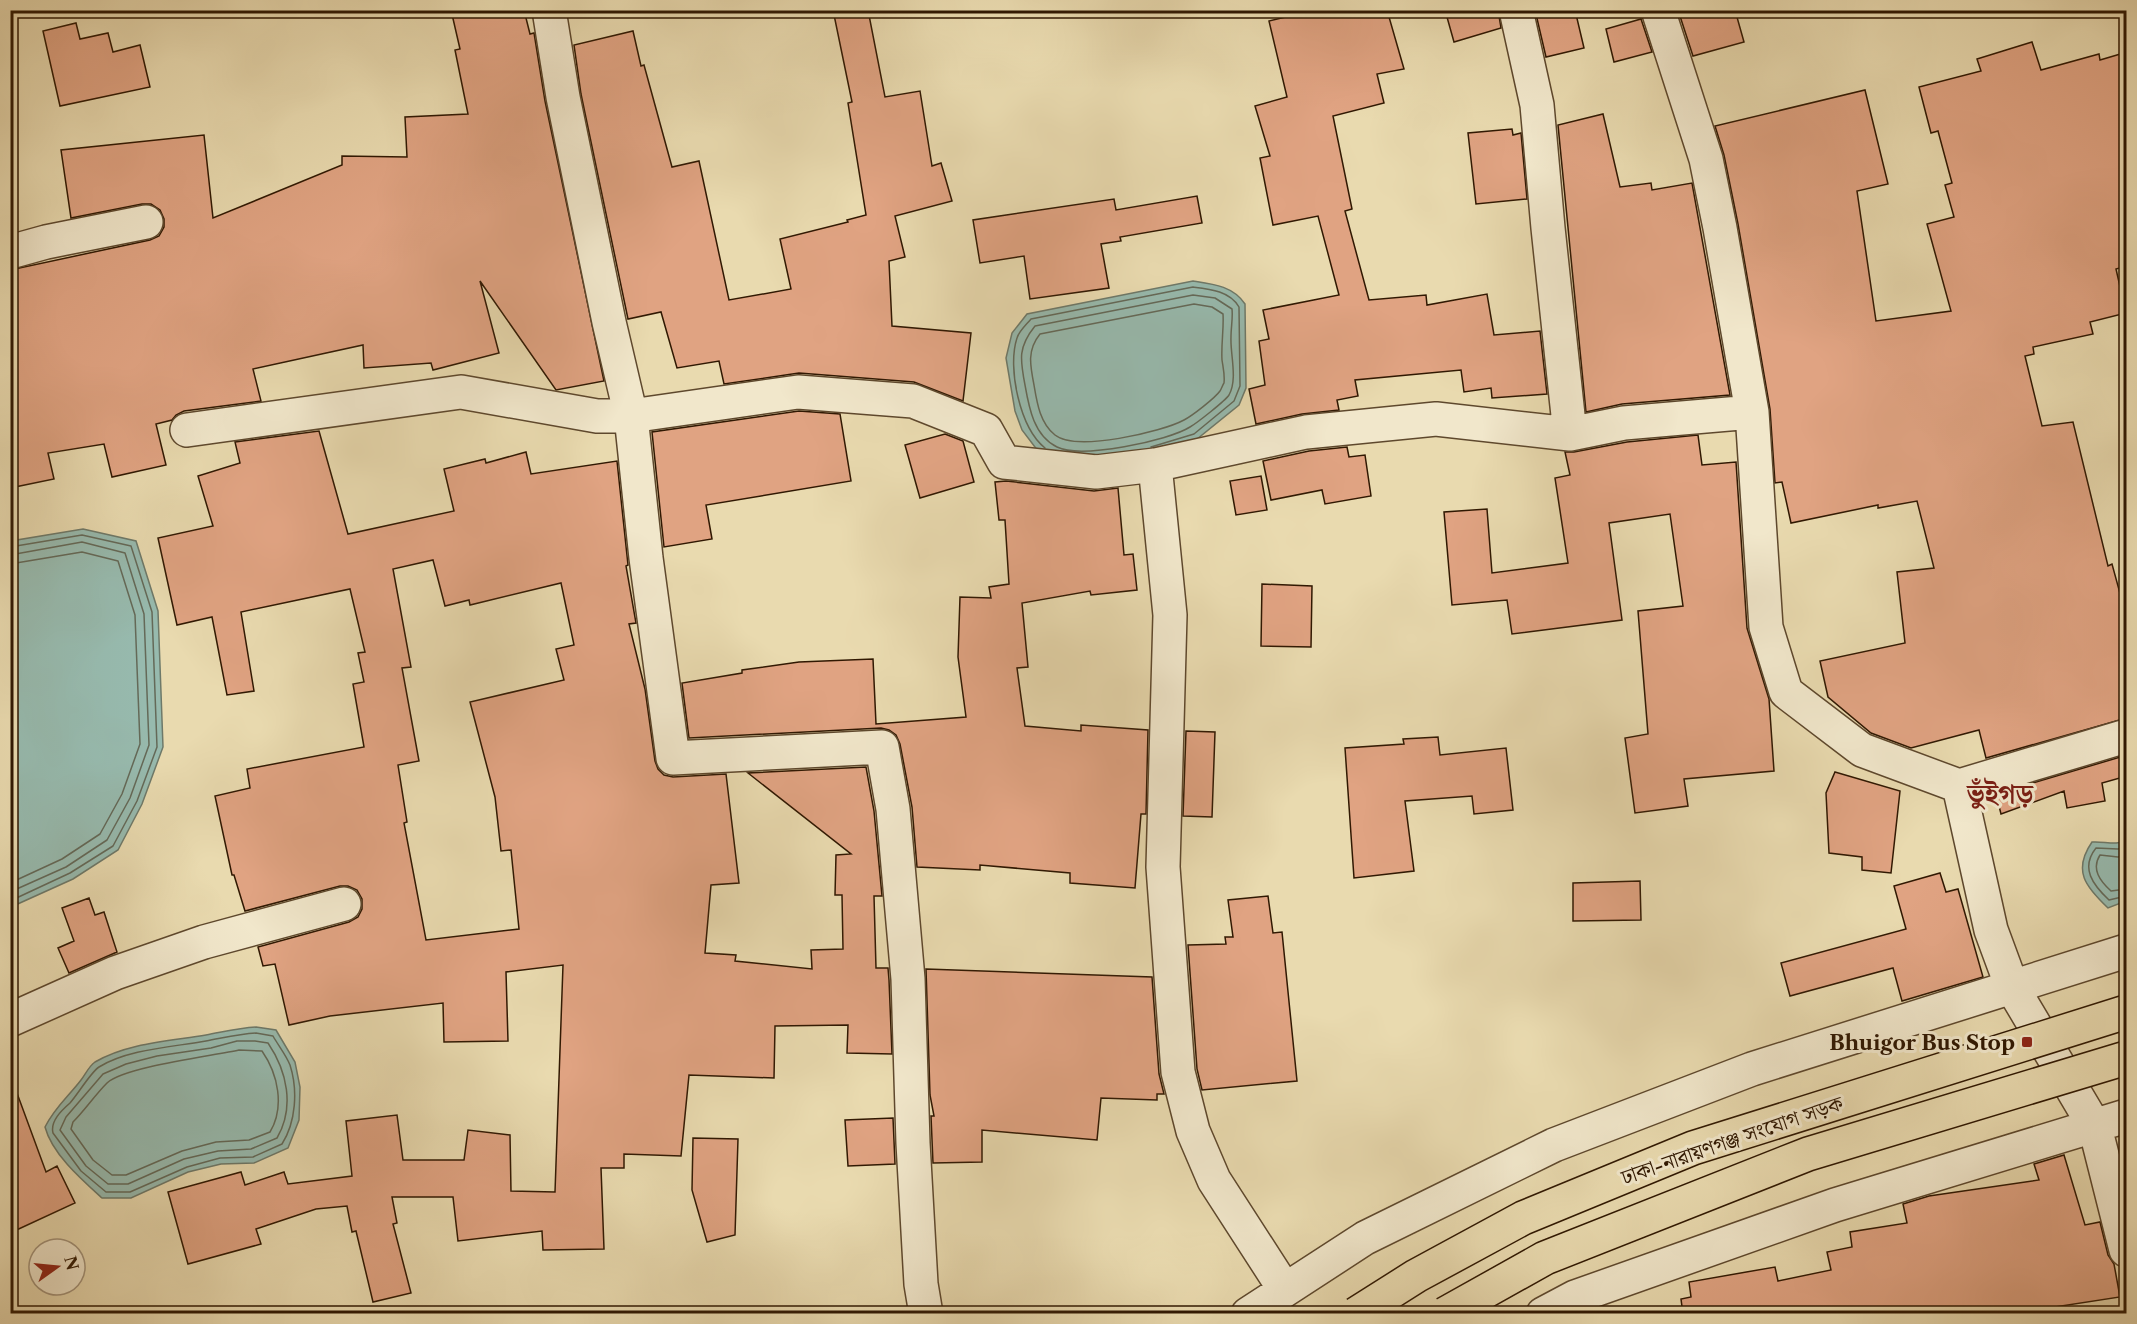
<svg xmlns="http://www.w3.org/2000/svg" width="2137" height="1324" font-family="'Libre Caslon Text','Noto Serif Bengali',serif">
<style>
.water{fill:#97baae;stroke:#6e7969;stroke-width:1.5}
.lines{fill:none;stroke-linecap:round;stroke-linejoin:round}
.shore{stroke:#646958;stroke-width:1.5}
.building{fill:#e0a382;stroke:#301802;stroke-width:1.5;fill-rule:evenodd}
.minor-casing{stroke:#5e482d;stroke-width:36}
.minor{stroke:#f1e7cb;stroke-width:33}
.major-bridge-casing{stroke:#301802;stroke-width:36;stroke-linecap:butt}
.major-bridge{stroke:#e9daaf;stroke-width:33}
.poi-dot{fill:#8f2418;stroke:#f1e7cb;stroke-width:2}
.labels{text-anchor:middle;dominant-baseline:central;stroke-width:6;stroke-linejoin:round;paint-order:stroke}
.poi-label{font-size:21px;font-weight:bold;fill:#301802;stroke:#f1e7cb;text-anchor:end}
.street-label{font-size:21px;fill:#301802;stroke:#f1e7cb}
.district-label{font-size:27px;font-weight:bold;fill:#7a1f14;stroke:#f1e7cb}
</style>
<rect width="100%" height="100%" fill="#e9daaf"/>
<filter id="stains"><feTurbulence type="fractalNoise" baseFrequency=".00333" numOctaves="4"/><feColorMatrix values="0 0 0 0 .2 0 0 0 0 .09 0 0 0 0 .02 0 0 0 .5 -.17"/></filter>
<radialGradient id="worn" r=".72"><stop offset=".6" stop-color="#630" stop-opacity="0"/><stop offset="1" stop-color="#630" stop-opacity=".3"/></radialGradient>
<path class="water" d="M1193 281C1213 284 1233 286 1245 304L1246 388 1239 405 1197 439 1102 464 1038 451 1022 430 1015 411 1006 358 1012 333 1027 314Z
M83 529 136 541 158 611 163 747 142 804 118 850 73 879 11 907V541Z
M2126 840V901L2108 908C2086 887 2072 871 2092 842 2104 841 2117 846 2126 840Z
M256 1027 276 1030 295 1062 300 1087 299 1120 288 1148 254 1163 221 1164 188 1172 131 1198H102C82 1180 52 1154 45 1127 55 1107 68 1097 81 1080 85 1075 89 1066 95 1062 127 1043 170 1041 206 1035 223 1032 238 1028 256 1027Z"/>
<g class="lines">
<path class="shore" d="M1193 295 1215 298 1232 309C1233 318 1231 327 1231 337 1230 354 1238 379 1229 395 1225 401 1197 423 1190 427 1168 441 1081 459 1057 447 1034 436 1029 408 1025 385 1020 359 1018 347 1035 326Z
M1194 304 1212 307 1223 314C1224 329 1221 344 1222 360 1223 367 1225 375 1224 383 1223 384 1221 390 1220 391 1215 398 1192 416 1184 420 1162 432 1076 452 1055 435 1040 423 1037 403 1034 385 1030 365 1027 350 1040 334Z
M1045 448C1020 428 1007 368 1017 338 1019 331 1026 325 1031 319L1193 287C1210 289 1230 291 1239 307L1240 386 1234 401 1194 434 1151 447
M10 547 82 535 131 546 152 612 157 747 137 801 113 846 70 873 10 901
M10 555 82 542 125 553 144 614 149 745 130 798 107 840 66 867 10 892
M10 564 82 552 118 561 135 615 140 744 122 794 100 834 62 859 10 883
M2126 847 2118 849 2096 848C2080 868 2093 885 2109 900L2126 896
M2126 855 2118 857 2100 855C2091 869 2100 881 2111 891L2126 889
M256 1033 273 1036C278 1045 286 1055 290 1065 298 1090 296 1122 282 1144L253 1157 220 1158 187 1167 130 1192H106L81 1171 53 1133C50 1121 62 1110 70 1103 78 1094 91 1072 99 1067 128 1049 173 1047 206 1041 223 1038 238 1034 256 1033Z
M237 1041H255L268 1043C287 1071 295 1107 277 1138L251 1149 218 1151 184 1159 128 1184H108L86 1166 60 1130 66 1117 103 1074 126 1064 157 1056 211 1048Z
M239 1050 262 1051C278 1074 285 1107 270 1132L249 1140 216 1142 182 1151 126 1175H112L93 1160 71 1129 73 1122C85 1110 95 1095 107 1083 123 1067 212 1056 239 1050Z"/>
</g>
<path class="building" d="M451 10H524L530 34 534 33 545 101 604 381 556 390 480 281 499 353 433 370 431 363 364 368 363 345 253 369 261 401 184 411 176 415 172 420 156 424 166 465 112 477 104 444 48 453 54 479 10 488V270L150 240 159 236 164 227V219L160 210 151 204H142L71 218 61 150 204 135 213 218 342 165V156L407 157 405 117 468 114 455 50 460 49Z
M833 10H868L885 97 920 91 932 166 941 163 952 201 895 216 905 257 889 261 892 326 971 333 963 401 914 382 799 373 724 384 719 361 677 368 661 312 628 319 581 94 574 45 633 31 641 66 644 65 672 167 699 161 729 300 791 289 780 239 848 222 847 220 866 215 848 103 852 102Z
M1315 10H1387L1404 69 1377 74 1384 103 1333 116 1352 209 1345 211 1369 300 1426 295 1427 305 1487 294 1494 335 1540 331 1547 394 1492 398 1491 388 1464 392 1461 370 1355 380 1358 396 1337 400 1339 410 1302 414 1256 424 1249 389 1265 385 1259 341 1269 339 1263 310 1339 295 1318 216 1273 225 1260 158 1270 156 1255 106 1287 97 1269 21Z
M1445 10H1498L1501 28 1454 42Z
M1535 10H1575L1584 48 1546 57Z
M1678 10H1735L1744 42 1693 56Z
M1641 19 1652 52 1614 62 1606 29Z
M76 23 80 39 108 33 113 52 140 45 150 87 60 106 43 31Z
M2032 42 2041 70 2099 54 2100 60 2127 52V266L2116 269 2126 313 2090 322 2093 334 2033 347 2034 354 2025 356 2042 426 2073 422 2108 566 2112 564 2121 597 2127 596V718L1986 758 1979 730 1911 748 1871 733 1828 697 1820 661 1905 643 1897 572 1934 568 1917 501 1878 508V505L1791 523 1782 482 1775 483 1770 409 1738 224 1724 155 1715 126 1865 90 1888 184 1857 191 1876 321 1951 311 1927 224 1954 217 1945 185 1952 183 1938 131 1931 133 1919 87 1981 71 1977 59Z
M1603 114 1620 187 1651 183 1652 190 1692 183 1730 395 1622 404 1586 412 1558 125Z
M1512 129 1513 135 1521 133 1527 199 1476 204 1468 133Z
M1197 196 1202 223 1120 237 1121 241 1101 244 1109 288 1030 299 1024 256 980 263 973 220 1114 199 1116 210Z
M799 411 840 414 851 481 706 505 712 539 664 547 652 432Z
M319 431 348 534 454 511 444 469 485 459 486 463 526 452 531 474 617 461 628 565 626 566 636 623 629 624 645 689 655 761 658 769 664 775 673 777 726 774 739 883 711 885 705 953 736 955 735 961 812 969 811 950 843 949 842 895H835L836 855 851 854 748 773 866 767 874 811 882 896H874L876 968H888L889 980 892 1054 847 1053 848 1025 775 1026 774 1078 689 1075 681 1156 624 1154V1168H601L604 1249 543 1250 542 1231 458 1241 453 1197H392L397 1223 393 1224 411 1293 373 1302 356 1231 352 1232 347 1206 316 1209 256 1229 261 1244 188 1264 168 1192 241 1172 245 1185 284 1172 288 1184 352 1176 346 1121 397 1115 403 1160H464L468 1130 510 1135 511 1191 555 1192 563 965 506 972 508 1041 444 1042 443 1003 330 1016 289 1025 275 964 263 966 258 947 349 922 358 917 362 909V899L357 890 348 886H340L245 911 234 875H232L215 796 250 788 247 769 364 747 353 684 364 682 358 653 365 652 350 589 241 612 254 691 227 695 212 617 177 625 158 538 213 526 198 476 240 463 235 442ZM433 560 445 606 469 600 470 605 561 583 574 645 556 649 564 680 470 702 495 797 501 851 511 850 519 929 426 940 404 823 407 822 398 765 419 761 402 668 411 667 393 569Z
M945 434 963 441 974 482 920 498 905 445Z
M1698 435 1702 465 1736 462 1747 628 1769 699 1774 771 1684 779 1688 806 1635 813 1625 738 1648 734 1638 611 1683 606 1670 514 1609 523 1622 620 1512 634 1507 600 1452 605 1444 512 1487 509 1492 573 1568 563 1555 478 1570 475 1565 452H1574L1627 442Z
M1347 447 1349 457 1365 455 1371 496 1325 504 1322 490 1271 500 1263 461 1309 451Z
M1261 476 1267 510 1236 515 1230 481Z
M1006 481 1094 491 1118 488 1124 555 1133 554 1137 590 1091 595 1090 591 1022 603 1028 667 1017 668 1025 726 1081 731V725L1148 730 1146 814H1141L1135 888 1070 883V873L980 865V870L917 867 912 807 900 744 896 735 889 730 881 728 689 738 682 683 742 673V670L799 662 873 659 876 724 966 717 958 657 960 597 991 598 989 587 1009 584 1005 520H999L995 482Z
M1262 584 1312 586 1311 647 1261 646Z
M1186 731 1215 732 1212 817 1183 816Z
M1438 737 1440 755 1506 748 1513 810 1474 814 1472 796 1405 801 1414 871 1354 878 1345 748 1404 744 1403 739Z
M2127 755V776L2102 783 2105 801 2067 808 2064 791 2001 814 1996 794Z
M1835 772 1900 791 1891 873 1862 870V857L1829 853 1826 793Z
M1940 873 1946 892 1958 889 1983 977 1902 1001 1893 968 1790 996 1781 963 1906 929 1894 886Z
M1640 881 1641 920 1573 921V883Z
M1268 896 1273 933 1282 932 1297 1081 1202 1090 1197 1069 1188 945 1226 944 1225 937H1233L1228 900Z
M89 898 95 915 104 912 117 952 69 973 58 948 74 941 62 908Z
M926 969 1152 977 1159 1074 1164 1094H1157V1100L1101 1098 1097 1140 982 1130V1162L933 1163 931 1116H934L930 1095Z
M14 1085 46 1172 57 1166 75 1203 10 1233V1086Z
M893 1118 895 1164 848 1166 845 1120Z
M693 1138 738 1139 735 1235 707 1242 692 1190Z
M2064 1155 2085 1225 2100 1222 2108 1255 2114 1264 2120 1297 2010 1314H1683L1681 1299 1691 1297 1689 1282 1775 1267 1778 1281 1831 1270 1827 1252 1852 1247 1850 1232 1907 1223 1903 1204 1929 1196 2039 1180 2034 1164Z"/>
<g class="lines">
<defs>
<path id="minor" d="M549 10 563 97 609 322 631 416 646 558 673 758 882 747 893 809 908 979 913 1143 921 1284 926 1314
M1516 10 1537 105 1548 228 1570 434
M1658 10 1706 159 1720 228 1752 412 1766 627 1786 692 1862 750 1959 786 1991 930 2012 987 2095 1127 2126 1250
M10 252 46 242 146 222
M187 430 461 392 597 416H631L798 392 913 401 986 430 1004 462 1096 472 1155 465 1306 432 1436 419 1570 434 1624 423 1752 412
M1155 465 1170 615 1163 867 1178 1072 1193 1131 1214 1180 1285 1290
M1959 786 2126 736
M10 1020 115 973 204 942 344 904
M1248 1314 1365 1238 1554 1145 1752 1069 2126 951
M1543 1314 1575 1297 1835 1205 2126 1116"/>
</defs>
<use href="#minor" class="minor-casing"/>
<use href="#minor" class="minor"/>
<defs>
<path id="major-bridge" d="M1356 1314 1416 1276 1523 1218 1693 1148 2126 1012
M1445 1314 1545 1258 1808 1154 2126 1058"/>
</defs>
<use href="#major-bridge" class="major-bridge-casing"/>
<use href="#major-bridge" class="major-bridge"/>
</g>
<rect class="poi-dot" x="2021" y="1036" width="12" height="12" rx="3"/>
<g class="labels">
<g class="poi-label">
<text x="2015" y="1042">Bhuigor Bus Stop</text>
</g>
<g class="street-label">
<text transform="translate(1732 1140) rotate(-19)">ঢাকা-নারায়ণগঞ্জ সংযোগ সড়ক</text>
</g>
<g class="district-label">
<text x="2000" y="793">ভুঁইগড়</text>
</g>
</g>
<rect width="2137" height="1324" fill="none" stroke="#e9daaf" stroke-width="36"/>
<rect x="12" y="12" width="2113" height="1300" fill="none" stroke="#301802" stroke-width="3"/>
<rect x="18" y="18" width="2101" height="1288" fill="none" stroke="#301802" stroke-width="1.5"/>
<g transform="translate(57 1267) rotate(75)"><circle r="28" fill="#f1e7cb" stroke="#a4947b" stroke-width="1.5"/>
<path d="M0-4.5L10 22L0 15L-10 22Z" fill="#8f2418"/>
<text y="-9" font-size="16" font-weight="bold" text-anchor="middle" fill="#301802">N</text>
</g>
<rect width="100%" height="100%" filter="url(#stains)"/>
<rect width="100%" height="100%" fill="url(#worn)"/>
</svg>
